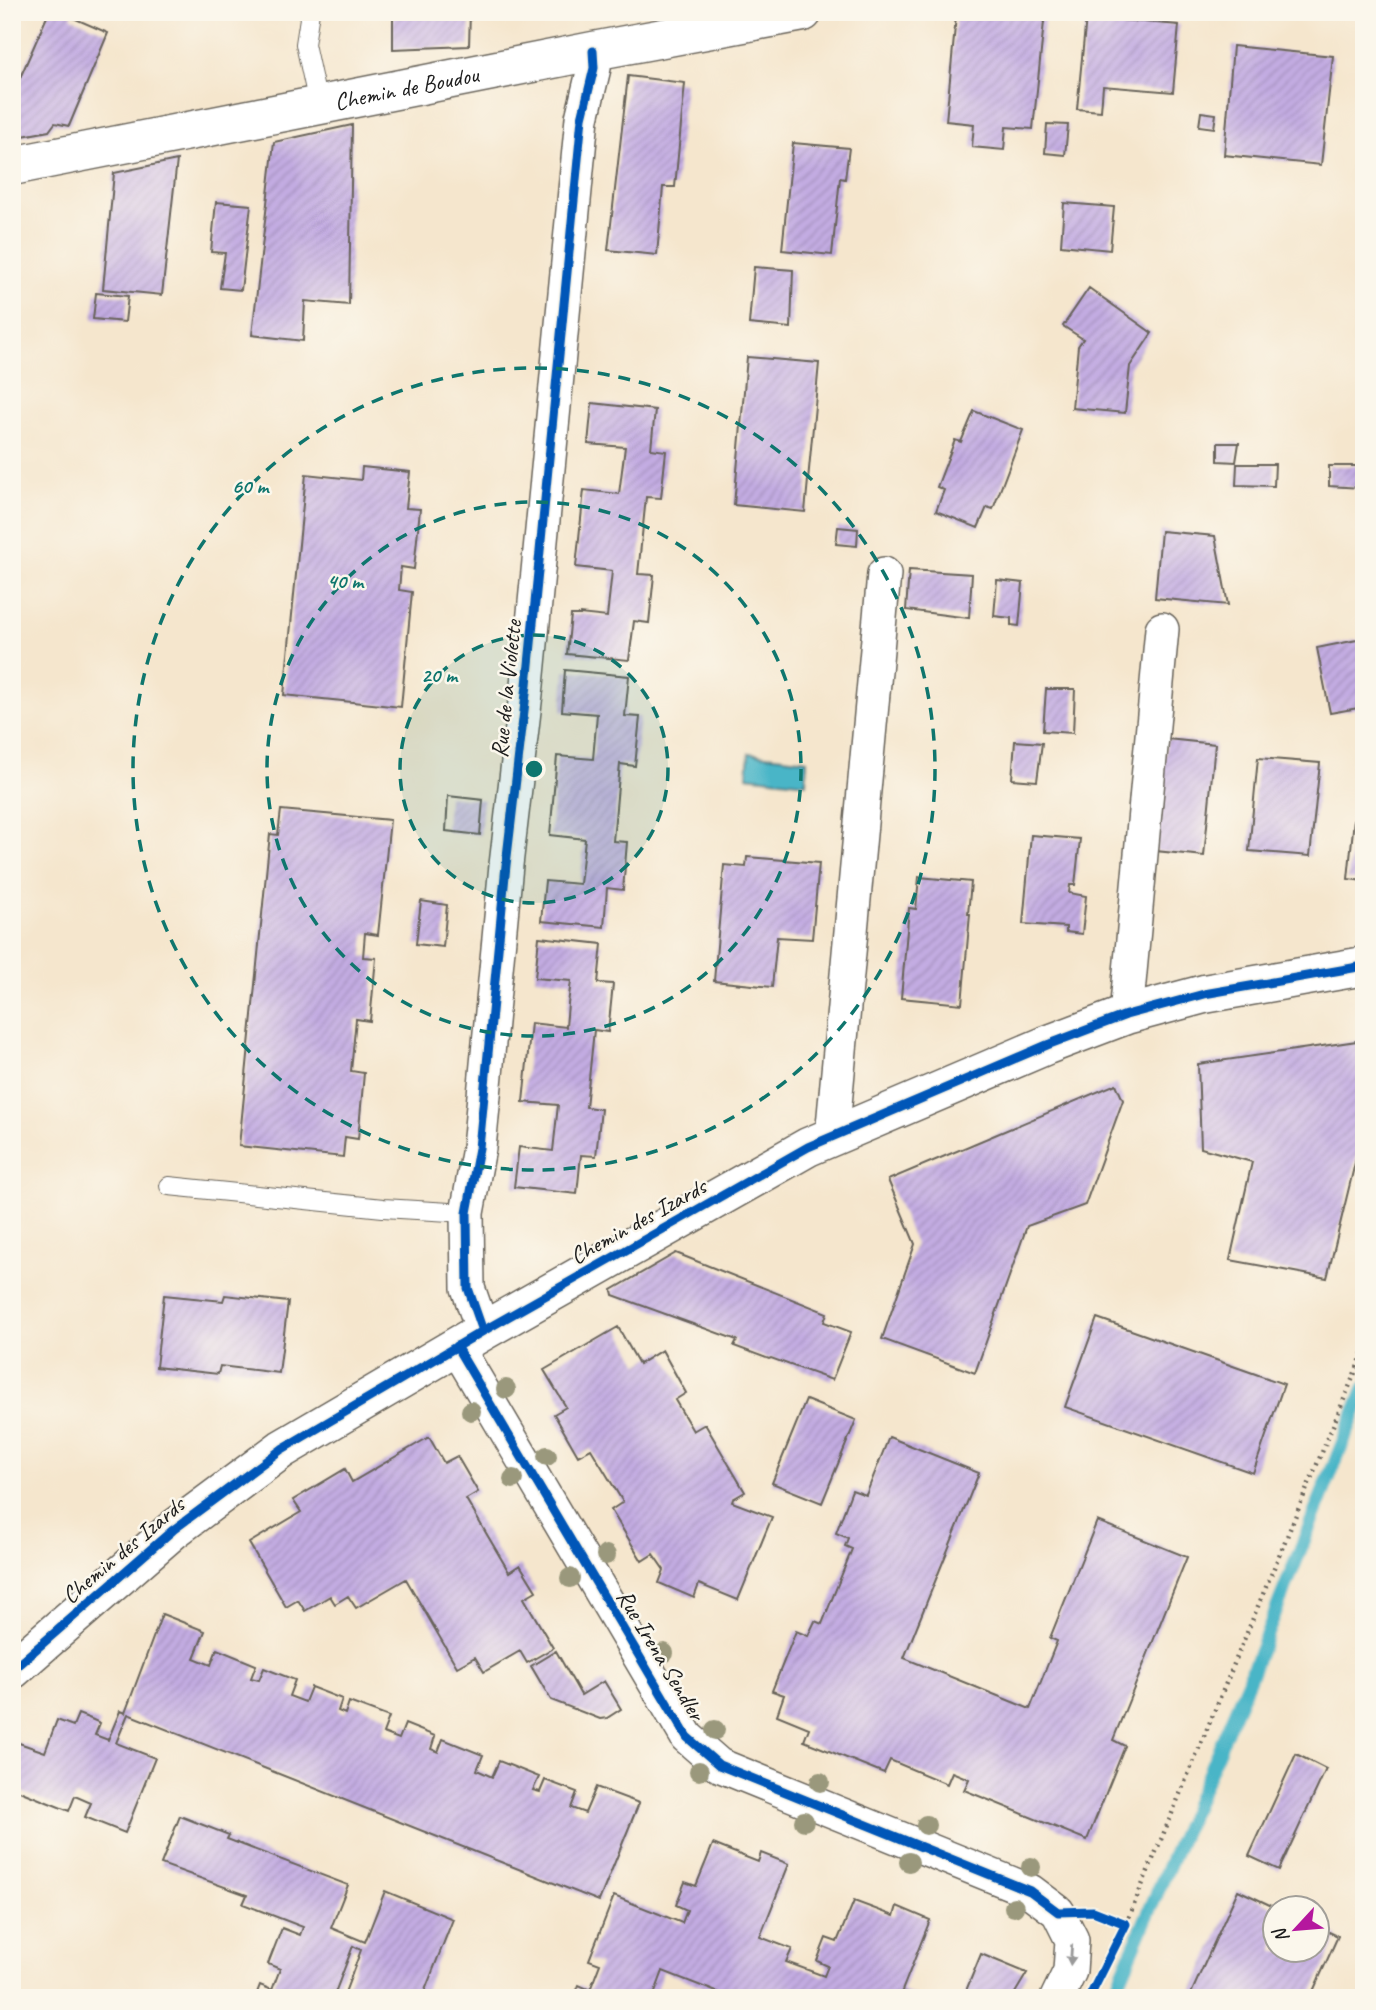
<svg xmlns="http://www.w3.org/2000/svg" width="1376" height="2010" font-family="Caveat,sans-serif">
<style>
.water{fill:#4ab5c7;stroke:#336872;stroke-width:2}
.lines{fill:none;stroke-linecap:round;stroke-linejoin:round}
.stream{stroke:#4ab5c7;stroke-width:14}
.building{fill:url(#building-hatch)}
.lane-casing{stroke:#68635a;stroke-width:20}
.street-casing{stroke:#68635a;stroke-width:36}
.secondary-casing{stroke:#68635a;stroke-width:41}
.path{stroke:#68635a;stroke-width:4.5;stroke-dasharray:2 5;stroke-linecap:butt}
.lane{stroke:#fff;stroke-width:18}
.street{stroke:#fff;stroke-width:33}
.secondary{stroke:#fff;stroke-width:38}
.cycleway-casing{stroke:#fbf7ec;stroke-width:13}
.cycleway{stroke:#0057b8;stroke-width:9}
.tree{fill:#9a987c}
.oneway{fill:#999}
.ring{fill:none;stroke:#0f766e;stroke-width:3.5;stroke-dasharray:12 9}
.labels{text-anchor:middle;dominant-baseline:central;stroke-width:5;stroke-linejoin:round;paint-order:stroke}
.street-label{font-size:24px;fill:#1c1c1c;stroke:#fbf7ec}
.centre{fill:#0f766e;stroke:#fbf7ec;stroke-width:3.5}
.ring-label{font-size:21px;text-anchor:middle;font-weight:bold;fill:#0f766e;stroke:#fbf7ec;stroke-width:5;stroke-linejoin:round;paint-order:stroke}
</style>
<defs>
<pattern id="building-hatch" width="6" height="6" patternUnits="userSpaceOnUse" patternTransform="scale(1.75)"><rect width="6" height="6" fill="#c3ace2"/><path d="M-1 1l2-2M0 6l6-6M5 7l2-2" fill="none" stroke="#a793c1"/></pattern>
</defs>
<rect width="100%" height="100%" fill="#fbf7ec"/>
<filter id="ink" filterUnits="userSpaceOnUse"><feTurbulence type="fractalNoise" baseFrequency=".0143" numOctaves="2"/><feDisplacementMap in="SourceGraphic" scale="14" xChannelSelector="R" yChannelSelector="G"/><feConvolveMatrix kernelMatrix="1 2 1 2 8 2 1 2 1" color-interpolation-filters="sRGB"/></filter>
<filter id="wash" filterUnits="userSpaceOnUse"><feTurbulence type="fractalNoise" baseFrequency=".00686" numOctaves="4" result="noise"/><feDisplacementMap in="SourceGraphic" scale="28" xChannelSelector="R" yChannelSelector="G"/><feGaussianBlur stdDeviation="1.57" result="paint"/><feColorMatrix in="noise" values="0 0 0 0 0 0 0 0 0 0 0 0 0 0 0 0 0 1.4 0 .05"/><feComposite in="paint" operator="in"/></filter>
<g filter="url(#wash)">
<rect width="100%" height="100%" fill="#f5e6cd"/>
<path class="water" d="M749 753 807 760 806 783 747 776Z"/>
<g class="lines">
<path class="stream" d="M1112 1998 1249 1679 1364 1389"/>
</g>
<g id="blocks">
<path class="building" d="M49 12H73L71 17 108 33 69 126 55 123 49 131 12 138V96Z
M393 12H470L469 46 393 49Z
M976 12H1045L1033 129 1006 127 1004 150 972 147 974 124 946 121 956 16Z
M1086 17 1179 25 1173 92 1103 86 1101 111 1077 109Z
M1233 46 1333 56 1321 165 1224 155Z
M628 76 685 83 675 187H663L657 255 608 250Z
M1201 112 1216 114 1214 128 1199 126Z
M1047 124 1068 125 1065 155 1045 153Z
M352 125 349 305 305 301 303 341 252 335 274 142Z
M793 143 849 148 845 179 840 178 832 255 782 250Z
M177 160 162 295 103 289 114 173Z
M216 202 251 205 241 290 220 288 225 253 211 252Z
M1064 203 1114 207 1110 250 1061 245Z
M754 267 793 270 791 328 749 324Z
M1089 288 1152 333 1130 366 1125 413 1072 408 1078 346 1083 339 1063 326Z
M96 293 128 296 125 322 93 319Z
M747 357 819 363 805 512 734 505Z
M592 403 655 410 651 449 666 451 661 498 646 497 638 574 654 575 649 623 634 621 629 660 567 654 571 615H580V614L607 617 612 571 576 567 584 490 619 494 625 447 588 444Z
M974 411 1023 430 993 509 987 507 978 528 936 511 944 490 937 487 955 440 961 442Z
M1218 443H1239L1236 462 1218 461Z
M1237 464H1275L1274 486 1236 485Z
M1329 466H1362L1361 488 1329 486Z
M362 467 410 472 406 508 420 509 414 569 401 567 399 590 412 592 401 707 284 695 306 474 361 480Z
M838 527 858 529 857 546 836 544Z
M1161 531 1215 536 1228 605 1155 598Z
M909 570 972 574 969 618 906 610Z
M997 580 1023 583 1019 626 1011 625V618L994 616Z
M1362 639 1364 649V707L1330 713 1317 648Z
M565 670 629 676 625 716 640 717 635 766 620 764 613 841 627 842 623 890 607 888 604 927 541 921 545 881 580 884 585 839 550 835 557 756 593 759 597 714 562 711Z
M1046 689H1075L1073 733 1043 731Z
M1167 739 1215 744 1204 856 1156 851Z
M1015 741 1042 743 1037 781 1012 779Z
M1258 758 1320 763 1310 856 1249 851Z
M1357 789H1364V881L1348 879Z
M448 796 483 800 480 835 446 831Z
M281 810 390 820 378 935 365 933 363 957 376 958 370 1021 356 1019 351 1071 364 1073 358 1139 345 1137 343 1157 239 1146 270 834 278 835Z
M1031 835 1080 839 1075 885H1070L1069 893 1086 896 1082 934 1066 932V927L1023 924Z
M747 857 819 863 812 939 777 937 772 987 714 981 724 865 746 867Z
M919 877 971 882 968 914H970L962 1004 901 998 909 908 916 909Z
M421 901 447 905 443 947 416 944Z
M539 937 602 944 598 983 613 984 608 1032 594 1030 590 1069 586 1107 601 1109 596 1156 581 1155 577 1194 514 1187 519 1147 553 1151 558 1105 523 1102 531 1023 566 1027 568 1004 571 981 535 978Z
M1364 1040V1126L1327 1278 1230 1260 1252 1162 1201 1148 1198 1064Z
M1116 1084 1123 1100 1085 1205 1027 1226 975 1373 882 1339 915 1244 888 1180Z
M676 1253 827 1313 824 1322 851 1332 832 1380 771 1358 769 1359 734 1346 737 1340 613 1295 612 1290Z
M164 1295 223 1301 225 1295 288 1302 279 1373 220 1366 218 1374 156 1367Z
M1097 1318 1284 1384 1253 1473 1065 1407Z
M618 1327 639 1364 662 1350 686 1393 675 1400 693 1431 705 1424 745 1492 733 1499 732 1502 772 1517 738 1600 699 1584 694 1598 659 1583 664 1570 653 1554 642 1561 611 1510 623 1502 591 1449 578 1456 554 1414 566 1407 544 1370Z
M806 1400 856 1420 822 1503 772 1483Z
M429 1437 444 1463 457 1456 478 1492 466 1499 509 1572 520 1565 536 1591 524 1598 553 1648 527 1663 520 1651 484 1672 475 1657 457 1667 406 1579 356 1608 348 1596 335 1604 330 1596 305 1611 298 1600 286 1607 249 1543 301 1512 293 1500 345 1469 352 1482Z
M889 1437 979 1473 904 1658 1030 1709 1057 1641 1050 1638 1097 1521 1187 1557 1113 1740 1125 1746 1087 1840 964 1790 969 1779 952 1772 947 1784 890 1760 884 1773 804 1741 809 1728 777 1715 784 1695 772 1691 796 1631 808 1636 815 1621 822 1624 852 1549 845 1546 848 1538 836 1533 852 1490 866 1495Z
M162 1614 205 1631 194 1658 211 1665 217 1649 256 1665 251 1678 259 1680 264 1668 295 1680 289 1696 305 1702 311 1687 342 1699 338 1711 345 1714 349 1702 389 1717 383 1733 399 1739 405 1724 435 1736 431 1749 438 1752 443 1739 483 1755 477 1770 492 1777 499 1761 539 1777 533 1790 540 1792 545 1780 577 1792 571 1808 585 1813 596 1787 639 1803 599 1901 128 1714 116 1743 155 1758 125 1833 85 1817 91 1803 75 1796 69 1811 12 1788V1750L19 1743 45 1752 57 1720 73 1726 78 1714 91 1719 100 1723 95 1735 108 1740 120 1711 125 1713Z
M556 1651 581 1695 604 1681 621 1709 607 1718 600 1719 551 1700 531 1666Z
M1296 1754 1326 1769 1279 1870 1249 1856Z
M180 1816 229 1835 227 1839 348 1885 331 1928 365 1942 385 1891 453 1919 422 1998H343L361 1950 353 1946 333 1998H255L260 1985 272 1990 280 1969 268 1964 282 1928 300 1935 303 1927 243 1904 247 1895 161 1864Z
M713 1844 758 1862 761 1853 789 1864 760 1937 792 1949 786 1962 824 1976 828 1966 817 1961 826 1938 837 1942 854 1901 894 1916 897 1906 930 1920 902 1991 919 1998H732L663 1971 653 1998H574L579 1985 590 1990 600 1964 589 1960 614 1896 682 1923 687 1910 676 1905 685 1882 696 1886Z
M1238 1890 1274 1907V1951H1316V1926L1338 1936 1310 1998H1189Z
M981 1954 1027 1973 1012 1998H963Z"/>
</g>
</g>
<g filter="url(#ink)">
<use href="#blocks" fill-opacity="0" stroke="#68635a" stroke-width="2"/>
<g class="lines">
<defs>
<path id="lane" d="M310 12 305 44 318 104
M169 1186 383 1208 467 1213"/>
<path id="street" d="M1126 1015 1162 629
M832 1137 884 574
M483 1331 468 1288 467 1213 479 1148 506 865 527 685 582 118 594 68 593 51
M456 1346 687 1737 719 1765 1030 1891 1058 1912 1072 1940 1070 1971 1057 1998"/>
<g id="secondary">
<path id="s1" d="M12 166 593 51 803 12"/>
<path d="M12 1670 173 1530 282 1449 483 1331 808 1147 1047 1045 1126 1015 1204 994 1364 966"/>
</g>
</defs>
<use href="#lane" class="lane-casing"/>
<use href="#street" class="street-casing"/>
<use href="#secondary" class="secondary-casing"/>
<path class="path" d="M1126 1924 1364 1351"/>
<use href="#lane" class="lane"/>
<use href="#street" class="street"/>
<use href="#secondary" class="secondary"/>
<defs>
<path id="cycleway" d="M483 1331 468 1288 467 1213 479 1148 506 865 527 685 582 118 594 68 593 51
M456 1346 687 1737 719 1765 1030 1891 1058 1912 1093 1911 1126 1924 1089 1998
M12 1670 173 1530 282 1449 483 1331 808 1147 1047 1045 1126 1015 1204 994 1364 966"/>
</defs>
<use href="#cycleway" class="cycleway-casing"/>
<use href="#cycleway" class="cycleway"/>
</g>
<g class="tree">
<circle cx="506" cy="1389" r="10"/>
<circle cx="471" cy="1411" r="10"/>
<circle cx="547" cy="1456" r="10"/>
<circle cx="513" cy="1479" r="10"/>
<circle cx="606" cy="1555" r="10"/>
<circle cx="570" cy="1578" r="10"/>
<circle cx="664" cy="1653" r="10"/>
<circle cx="715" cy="1730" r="10"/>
<circle cx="699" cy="1771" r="10"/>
<circle cx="820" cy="1782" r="10"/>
<circle cx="804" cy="1821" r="10"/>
<circle cx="926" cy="1825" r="10"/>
<circle cx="909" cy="1862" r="10"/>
<circle cx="1031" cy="1867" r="10"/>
<circle cx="1014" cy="1907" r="10"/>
</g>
<defs><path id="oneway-solid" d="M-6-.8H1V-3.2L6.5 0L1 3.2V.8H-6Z" transform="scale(1.75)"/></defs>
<use class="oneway" href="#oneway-solid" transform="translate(1071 1955) rotate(94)"/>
</g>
<circle cx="534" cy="769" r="134" fill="#0f766e" fill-opacity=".12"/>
<g class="ring">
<circle cx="534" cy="769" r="134"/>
<circle cx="534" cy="769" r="267"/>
<circle cx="534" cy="769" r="401"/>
</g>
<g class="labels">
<g class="street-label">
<text stroke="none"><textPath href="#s1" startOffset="402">Chemin de Boudou</textPath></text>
<text transform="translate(506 689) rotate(-84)">Rue de la Violette</text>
<text transform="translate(638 1221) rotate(-29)">Chemin des Izards</text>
<text transform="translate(123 1550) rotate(-40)">Chemin des Izards</text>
<text transform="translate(661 1655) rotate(59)">Rue Irena Sendler</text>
</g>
</g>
<circle cx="534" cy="769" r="10" class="centre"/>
<g class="ring-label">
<text x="250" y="493">60 m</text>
<text x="345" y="588">40 m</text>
<text x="439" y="682">20 m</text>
</g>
<rect width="1376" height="2010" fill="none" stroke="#fbf7ec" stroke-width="42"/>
<g transform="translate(1296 1929) rotate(244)"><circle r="33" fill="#fbf7ec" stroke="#a29f99" stroke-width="2"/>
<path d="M0-5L12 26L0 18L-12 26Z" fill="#b5179e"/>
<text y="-10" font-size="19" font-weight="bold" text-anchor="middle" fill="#1c1c1c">N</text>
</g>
</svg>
